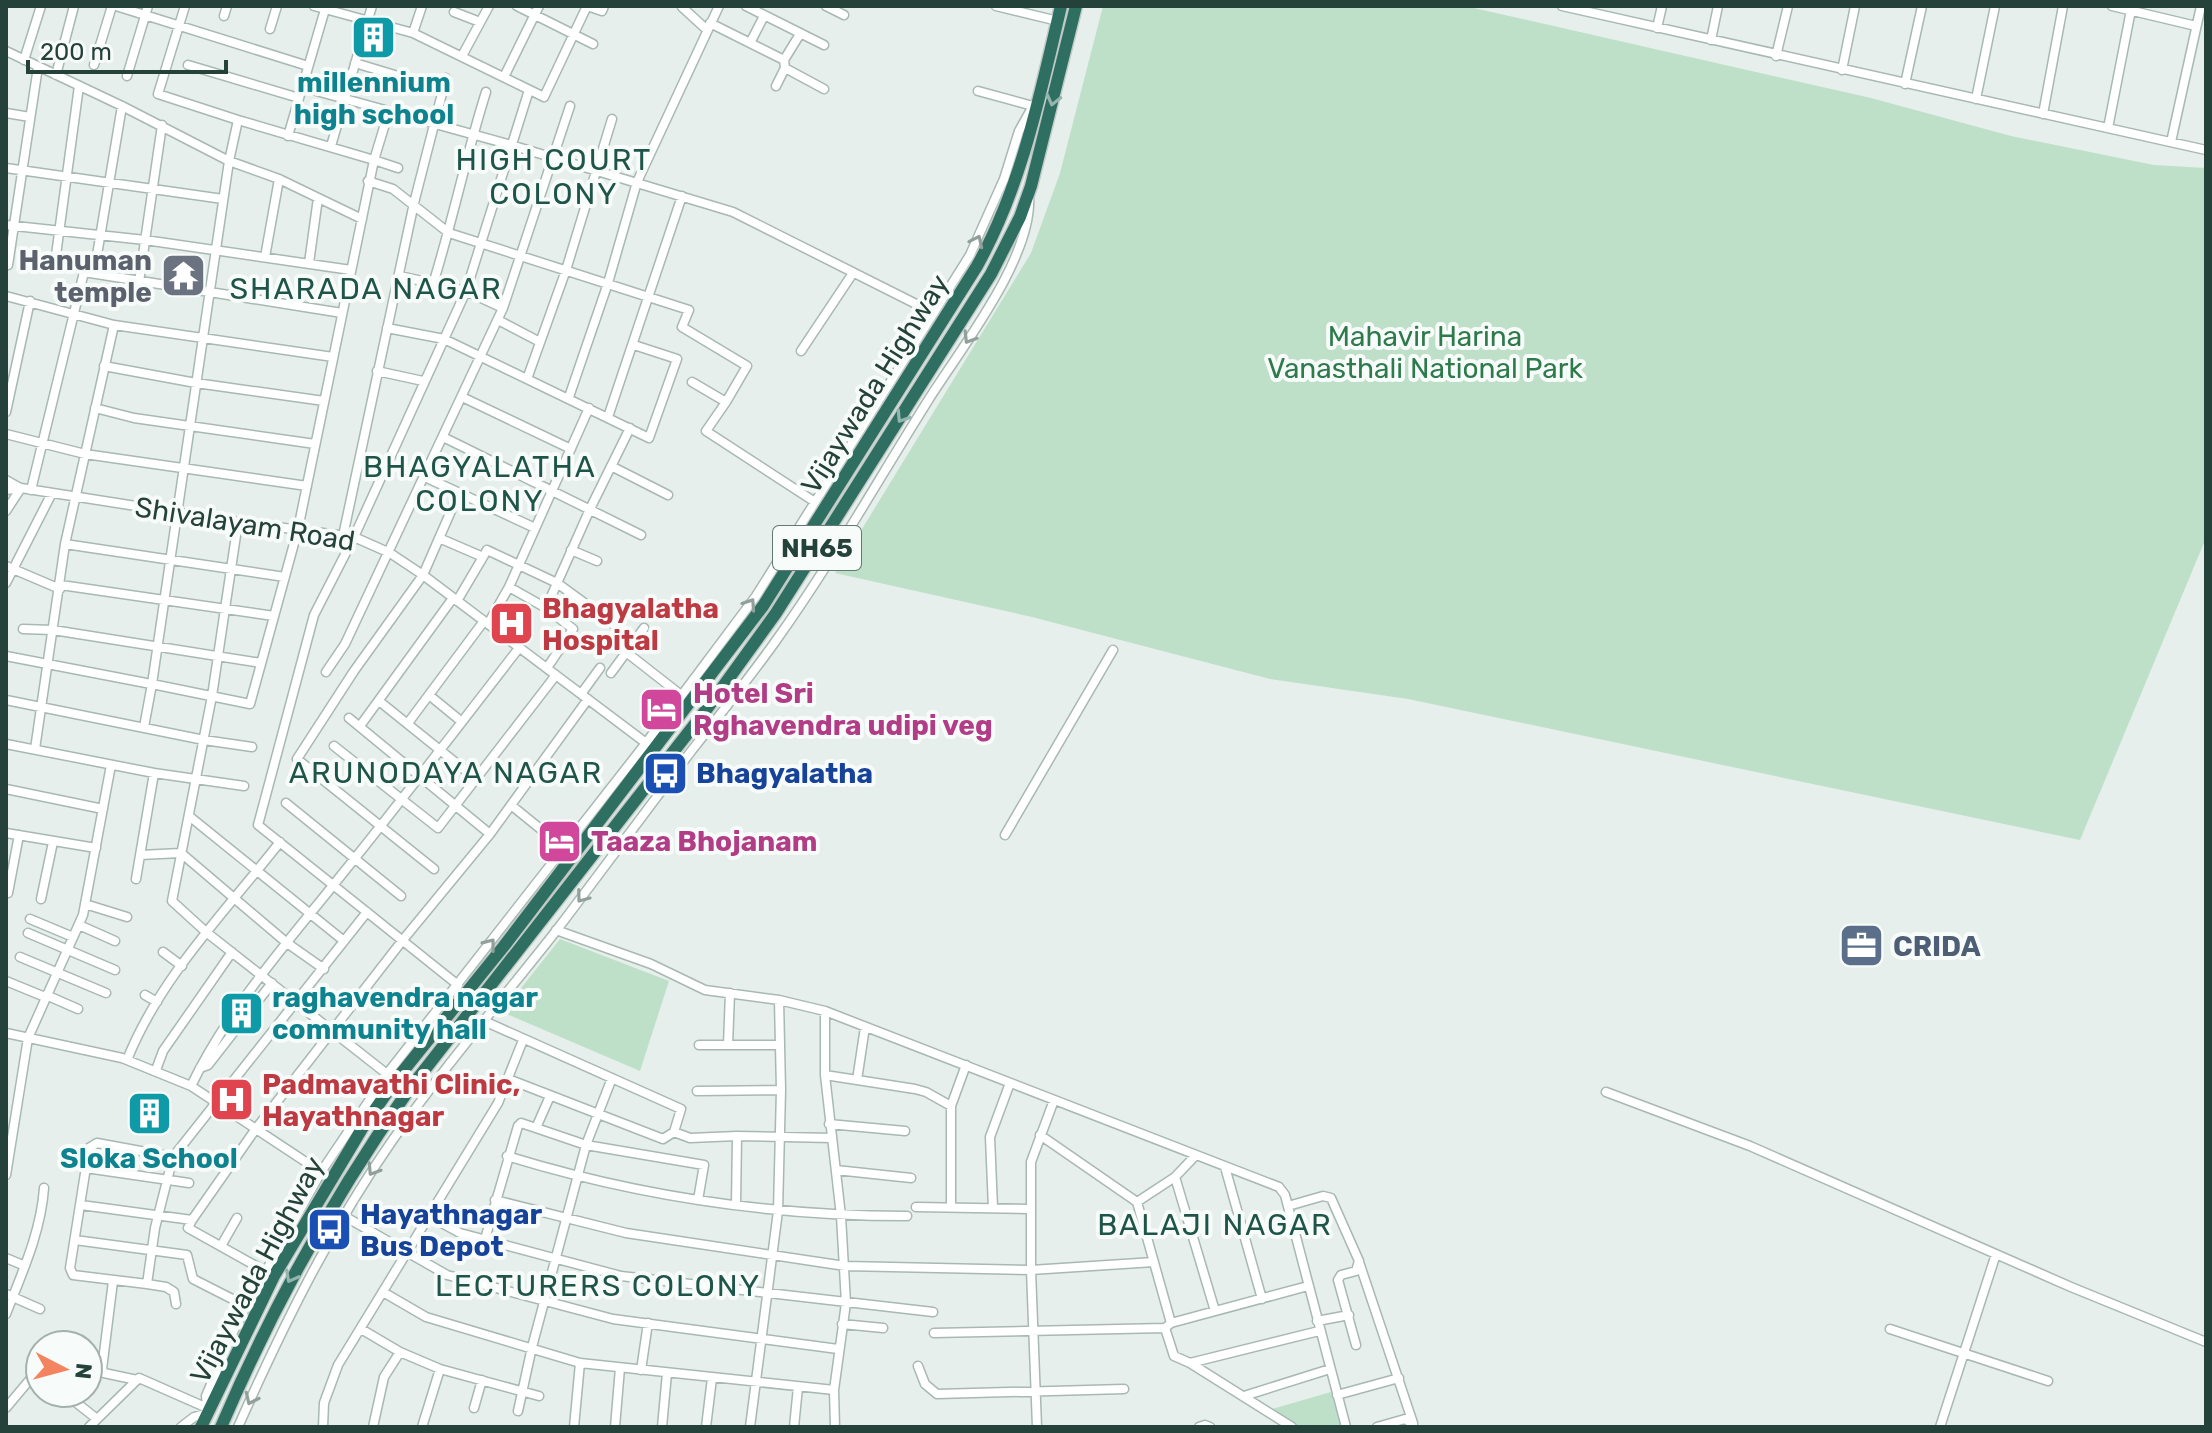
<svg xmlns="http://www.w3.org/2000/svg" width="2212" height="1433" font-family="Rubik,sans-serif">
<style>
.green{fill:#bfe0c8}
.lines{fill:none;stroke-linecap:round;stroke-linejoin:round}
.minor-casing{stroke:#a8b8b2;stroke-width:11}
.highway-casing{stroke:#c2cac8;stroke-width:15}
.minor{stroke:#fff;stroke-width:8}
.highway{stroke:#2f6f62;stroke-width:12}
.oneway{stroke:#93b5ae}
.oneway2{stroke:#92a09c}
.labels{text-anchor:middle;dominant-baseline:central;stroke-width:8;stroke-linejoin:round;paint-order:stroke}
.shield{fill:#f7fbf9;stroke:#637a73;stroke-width:2}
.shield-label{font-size:26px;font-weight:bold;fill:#24423a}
.culture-label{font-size:28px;font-weight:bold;fill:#0d838f;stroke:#f7fbf9}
.worship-label{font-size:28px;font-weight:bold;fill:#5b616d;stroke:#f7fbf9;text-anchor:end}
.park-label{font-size:28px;fill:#2d7a4b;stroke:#f7fbf9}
.street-label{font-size:28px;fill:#24423a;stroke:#f7fbf9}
.health-label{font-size:28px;font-weight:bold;fill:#be3a42;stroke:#f7fbf9;text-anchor:start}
.hotel-label{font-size:28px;font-weight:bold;fill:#b23c85;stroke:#f7fbf9;text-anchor:start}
.transit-label{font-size:28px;font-weight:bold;fill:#164399;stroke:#f7fbf9;text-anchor:start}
.service-label{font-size:28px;font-weight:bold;fill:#4e5e75;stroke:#f7fbf9;text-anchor:start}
.neighbourhood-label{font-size:30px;letter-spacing:2px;fill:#1f5548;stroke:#f7fbf9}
</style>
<rect width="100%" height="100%" fill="#e6efeb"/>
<path class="green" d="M1103 6H1465L1871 98 2011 136 2154 165 2206 168V538L2080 840 1408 699 1270 679 1032 617 835 573 1031 253 1060 173Z
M560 939 669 981 640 1071 502 1012Z
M1331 1392 1341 1427H1300L1272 1409Z"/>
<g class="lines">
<defs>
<path id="minor" d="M116 6 308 66
M185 6 158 94 238 120
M314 6 413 33 544 97 587 6
M517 6 593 44
M587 6 602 11 604 6
M746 6 824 45
M826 6 844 15
M996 6 1058 21
M1562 6 2206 150
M2112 6 2196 26
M682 7 706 29
M454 12 480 22
M224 16 227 6
M710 23 784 60 800 34
M1657 28 1662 6
M270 29 277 6
M413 33 422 6
M1711 40 1718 6
M750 43 764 16
M6 51 122 106 229 161 279 179 362 219
M462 56 489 6
M1776 56 1788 6
M24 60 41 6
M784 60 785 68 824 89
M355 63 398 76
M94 65 112 6
M188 65 299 98
M1842 70 1855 6
M56 75 74 6
M127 76 148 6
M504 77 539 6
M1905 84 1922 6
M776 86 785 68
M302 87 511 145 733 212 934 313
M978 91 1033 106
M1976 99 1995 6
M389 111 374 160 398 168
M6 113 30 117
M2043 114 2063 6
M2108 128 2131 10
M288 136 326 6
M2171 142 2201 6
M331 146 372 6
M6 168 223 199
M368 181 393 189 449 233 689 310 682 327 747 366 726 402
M6 225 145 240 351 270
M56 255 79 86
M265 257 279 179
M309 263 318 198
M8 265 38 67
M94 273 122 106
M400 276 466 291 503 308
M139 282 162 125
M433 284C453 220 466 155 486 92
M6 296 114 325 333 357
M498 320 540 342
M387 328 444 339 649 438 677 359 634 345
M801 351 853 273
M104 366 196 383 324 401
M377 371 423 381
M527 379 566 270 612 119
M692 382 726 402 706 431 815 502
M462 397 571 449
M569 397 608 283 637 182 719 6
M95 408 134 418 315 444
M6 412 30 301
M608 417 682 196
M6 434 85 454 307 486
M443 437 641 535
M611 466 668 495
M425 477 535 528
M6 480 20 488
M6 490 21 488 238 522 354 537 390 553 423 575 646 743
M31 490 84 272 342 313
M6 511 21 488
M238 522 212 696 172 901 206 932 387 1074
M343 536 414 203 446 78
M439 538 483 557 487 550 557 583 635 640
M65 544 285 577
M571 550 597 561
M6 566 60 589
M6 583 52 493
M61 585 274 616
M509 587 546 608 573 629 547 668
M457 601 483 557
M546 608 590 509 630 428
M488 624 509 587 589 408
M23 629 53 630 261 663
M626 652 681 695
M6 656 146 683 152 684 250 704 298 529 374 160 238 120 229 161 152 684 144 727
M326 672 345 644 503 308 570 106
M611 673 644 628
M581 694 600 668
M429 695 462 722
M6 700 204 740 252 747
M379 701 476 779
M349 718 490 834
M408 723 484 621
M360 726 453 598
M6 744 154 773 244 786
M334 746 438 828 556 675
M35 749 65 544 114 325
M6 789 103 809
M286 803 401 896
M511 805 564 848
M189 816 344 941
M6 833 96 848
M1005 835 1113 650
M140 855 181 853 287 943 324 969
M434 869 297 759 354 671 423 575 458 495
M136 879 154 773
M8 893 19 835
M41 899 53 842
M85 904 127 917
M30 919 73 937
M79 925 115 941
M556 930 651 964 705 990 779 1000 825 1011 1279 1187 1285 1195 1346 1427
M28 933 115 970
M163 952 182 966
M20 957 106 993
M6 981 45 997
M458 985 258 825 314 615 354 537 466 291 529 90
M46 995 78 1009
M145 995 157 1002
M825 1011V1075L841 1216 846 1303 834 1390 835 1427
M484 1021 681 1109 674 1132 663 1139 508 1079
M6 1033 122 1058 191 1086 321 1172
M699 1045H779
M728 1045 730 993
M127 1060C160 977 226 911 280 842
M200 1068 208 1065 272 983
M156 1070 163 1051 232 952
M825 1075 915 1089 926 1092 951 1106
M857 1080 865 1027
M191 1086C229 1007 289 941 343 873 403 799 461 723 519 648
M697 1091 781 1090
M1606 1092 1750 1146 2071 1287 2206 1342
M829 1124 905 1131
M536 1128 586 1145 704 1165 698 1200
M674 1132 690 1138 737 1136 832 1138
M1040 1135 1137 1202 1171 1323
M507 1156C637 1196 771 1216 907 1216
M1195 1156 1175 1177 1215 1311
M1225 1167 1262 1299
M86 1168 189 1183
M836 1170 911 1178
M6 1175 28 1038 83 915 111 765
M495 1200 626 1233 845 1266 1031 1270 1154 1262
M1137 1202 1175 1177
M81 1205 192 1220
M736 1205 737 1136
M1288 1206 1323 1196 1331 1198 1359 1261 1356 1271 1341 1275 1338 1280 1356 1345
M916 1207 1030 1209
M951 1207V1106L966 1065
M993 1208 990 1137 1010 1083
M344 1216 447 1275 613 1319 838 1349
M429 1216 460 1233 621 1276 933 1312
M485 1239 518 1126 521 1123 536 1128 550 1096
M75 1240 187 1255 193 1279 246 1306
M221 1246 237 1218
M6 1258 25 1266
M1359 1262 1413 1423
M265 1271 188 1228 192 1220 255 1130 402 941 490 834 588 699
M113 1281 102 1369 104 1373 137 1380
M147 1284 73 1275 70 1268 89 1148 97 1143 173 1157
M383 1292 426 1317 580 1363 834 1390
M6 1294 40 1309
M176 1304 174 1292 166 1287 147 1284 155 1228 173 1157 367 912
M6 1314C22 1273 41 1232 44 1188
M1317 1321 1349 1315
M842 1324 883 1328
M1165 1328 1174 1356 1190 1363 1319 1331
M361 1329 400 1352 440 1369 539 1396
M1890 1329 2048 1381
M934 1333 1165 1328 1171 1323 1308 1286
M1190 1363 1292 1427
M918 1366 925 1384 937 1394 1124 1389
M641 1370 648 1323
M64 1393 97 1419
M1337 1395 1399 1378
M1244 1396 1330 1369
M6 1408 37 1371
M474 1408 482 1380
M518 1411 532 1347 586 1145 612 1078
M89 1427 139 1378 205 1407
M181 1427 194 1417 208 1413 206 1396 237 1323 321 1172 387 1074 646 743 756 596 970 255 1004 179 1019 131 1033 106
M238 1427C282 1328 330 1230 392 1141 443 1068 501 1001 556 931 601 872 645 812 689 754 718 717 748 680 775 642 831 564 878 480 929 399 962 347 1033 257 1029 196
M323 1427 324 1403 338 1365 498 1103 523 1040
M373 1427 384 1377 400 1352
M422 1427 440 1369
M574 1427 580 1363
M615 1427 620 1368
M662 1427 667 1373
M706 1427 712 1378
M750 1427 778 1211 781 1090 779 1000
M794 1427 798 1387
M1037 1427 1031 1270V1162L1054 1100
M1199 1427 1205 1425 1210 1427
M1377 1427 1405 1419 1413 1424
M1940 1427 1996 1254"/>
<path id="highway" d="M201 1427 274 1276 363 1127 395 1081 504 946 763 606 977 266C1022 185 1040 95 1061 6
M221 1427C272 1308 333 1197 408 1091L706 710 776 613 991 274 1020 217 1031 186 1076 6"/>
</defs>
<use href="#minor" class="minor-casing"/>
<use href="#highway" class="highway-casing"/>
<use href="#minor" class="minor"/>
<use href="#highway" class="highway"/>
</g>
<defs><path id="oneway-chevron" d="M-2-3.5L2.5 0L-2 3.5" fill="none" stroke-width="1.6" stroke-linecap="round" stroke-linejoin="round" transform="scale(2)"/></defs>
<g class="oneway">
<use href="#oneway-chevron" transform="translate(1053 100) rotate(104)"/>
<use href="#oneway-chevron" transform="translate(902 417) rotate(123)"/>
<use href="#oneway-chevron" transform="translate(291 1277) rotate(118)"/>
</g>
<g class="oneway2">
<use href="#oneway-chevron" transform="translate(977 241) rotate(-65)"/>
<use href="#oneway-chevron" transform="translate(969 338) rotate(122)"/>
<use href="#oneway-chevron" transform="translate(750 604) rotate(-56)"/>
<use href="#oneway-chevron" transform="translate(582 897) rotate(127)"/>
<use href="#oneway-chevron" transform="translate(490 944) rotate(-52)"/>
<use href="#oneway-chevron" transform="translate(373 1170) rotate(122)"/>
<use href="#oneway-chevron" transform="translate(251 1399) rotate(115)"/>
</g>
<defs>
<symbol id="building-square" viewBox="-11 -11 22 22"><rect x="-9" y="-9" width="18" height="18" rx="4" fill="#0f9aa8" stroke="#f7fbf9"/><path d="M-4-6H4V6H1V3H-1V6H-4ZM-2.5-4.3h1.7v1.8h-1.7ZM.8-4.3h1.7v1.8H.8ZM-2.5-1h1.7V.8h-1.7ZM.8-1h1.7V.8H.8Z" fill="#fff"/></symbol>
<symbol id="temple-square" viewBox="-11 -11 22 22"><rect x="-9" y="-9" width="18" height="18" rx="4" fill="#6b7280" stroke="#f7fbf9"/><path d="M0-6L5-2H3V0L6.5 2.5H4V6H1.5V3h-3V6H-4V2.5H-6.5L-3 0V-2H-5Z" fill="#fff"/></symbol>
<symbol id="hospital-square" viewBox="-11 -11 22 22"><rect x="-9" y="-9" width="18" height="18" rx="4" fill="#e0444e" stroke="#f7fbf9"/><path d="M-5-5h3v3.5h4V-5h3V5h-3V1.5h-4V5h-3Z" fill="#fff"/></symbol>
<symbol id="hotel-square" viewBox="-11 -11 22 22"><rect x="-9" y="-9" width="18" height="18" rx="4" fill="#d1479c" stroke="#f7fbf9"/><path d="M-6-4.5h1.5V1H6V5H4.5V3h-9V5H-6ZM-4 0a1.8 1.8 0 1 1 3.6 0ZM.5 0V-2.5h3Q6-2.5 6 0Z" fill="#fff"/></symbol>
<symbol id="bus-square" viewBox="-11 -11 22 22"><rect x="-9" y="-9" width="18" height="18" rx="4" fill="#1a4fb4" stroke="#f7fbf9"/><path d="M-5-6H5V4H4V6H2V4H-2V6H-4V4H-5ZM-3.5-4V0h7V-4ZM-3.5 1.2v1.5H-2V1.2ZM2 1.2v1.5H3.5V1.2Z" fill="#fff"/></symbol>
<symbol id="office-square" viewBox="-11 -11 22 22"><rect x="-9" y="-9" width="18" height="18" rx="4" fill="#5c6f8a" stroke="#f7fbf9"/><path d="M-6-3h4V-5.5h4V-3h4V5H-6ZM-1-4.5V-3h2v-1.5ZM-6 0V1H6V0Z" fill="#fff"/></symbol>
</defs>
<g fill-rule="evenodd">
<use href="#building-square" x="348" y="12" width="51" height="51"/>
<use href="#temple-square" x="158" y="250" width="51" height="51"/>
<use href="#hospital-square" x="486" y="598" width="51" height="51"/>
<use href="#hotel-square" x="636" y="684" width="51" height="51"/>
<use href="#bus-square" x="640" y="748" width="51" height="51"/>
<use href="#hotel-square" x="534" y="816" width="51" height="51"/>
<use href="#office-square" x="1836" y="920" width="51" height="51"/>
<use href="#building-square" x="216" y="988" width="51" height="51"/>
<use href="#hospital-square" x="206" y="1074" width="51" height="51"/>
<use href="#building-square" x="124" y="1088" width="51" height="51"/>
<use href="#bus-square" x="304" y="1204" width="51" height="51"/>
</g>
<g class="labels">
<rect class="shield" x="773" y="526" width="88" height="44" rx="6"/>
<g class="shield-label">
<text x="817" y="548">NH65</text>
</g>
<g class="culture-label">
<text x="374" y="82">millennium<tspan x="374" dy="32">high school</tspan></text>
<text x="272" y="997" text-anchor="start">raghavendra nagar<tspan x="272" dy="32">community hall</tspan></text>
<text x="149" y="1158">Sloka School</text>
</g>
<g class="worship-label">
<text x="152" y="260">Hanuman<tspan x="152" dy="32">temple</tspan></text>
</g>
<g class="park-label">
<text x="1425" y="336">Mahavir Harina<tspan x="1425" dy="32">Vanasthali National Park</tspan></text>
</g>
<g class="street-label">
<text transform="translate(875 384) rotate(-58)">Vijaywada Highway</text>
<text transform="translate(245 524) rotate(9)">Shivalayam Road</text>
<text transform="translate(257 1270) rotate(-62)">Vijaywada Highway</text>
</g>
<g class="health-label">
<text x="542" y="608">Bhagyalatha<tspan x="542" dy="32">Hospital</tspan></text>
<text x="262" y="1084">Padmavathi Clinic,<tspan x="262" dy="32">Hayathnagar</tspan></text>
</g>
<g class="hotel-label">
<text x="693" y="693">Hotel Sri<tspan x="693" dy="32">Rghavendra udipi veg</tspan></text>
<text x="591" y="841">Taaza Bhojanam</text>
</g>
<g class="transit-label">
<text x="696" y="773">Bhagyalatha</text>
<text x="360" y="1214">Hayathnagar<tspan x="360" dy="32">Bus Depot</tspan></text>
</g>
<g class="service-label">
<text x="1893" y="946">CRIDA</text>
</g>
<g class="neighbourhood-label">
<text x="554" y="160">HIGH COURT<tspan x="554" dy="34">COLONY</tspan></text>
<text x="366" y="289">SHARADA NAGAR</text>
<text x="480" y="467">BHAGYALATHA<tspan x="480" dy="34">COLONY</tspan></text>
<text x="446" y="773">ARUNODAYA NAGAR</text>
<text x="1215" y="1225">BALAJI NAGAR</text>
<text x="598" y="1286">LECTURERS COLONY</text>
</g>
</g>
<rect width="2212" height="1433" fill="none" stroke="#24423a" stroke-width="16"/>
<g transform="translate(64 1369) rotate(96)"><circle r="38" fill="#f7fbf9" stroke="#a3b1ad" stroke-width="2"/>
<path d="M0-6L14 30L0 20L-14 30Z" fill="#f4845f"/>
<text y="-12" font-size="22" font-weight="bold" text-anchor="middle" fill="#24423a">N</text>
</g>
<path d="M28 60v12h198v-12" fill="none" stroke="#24423a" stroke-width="4"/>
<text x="40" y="60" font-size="24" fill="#24423a" stroke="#f7fbf9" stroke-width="6" paint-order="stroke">200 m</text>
</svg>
